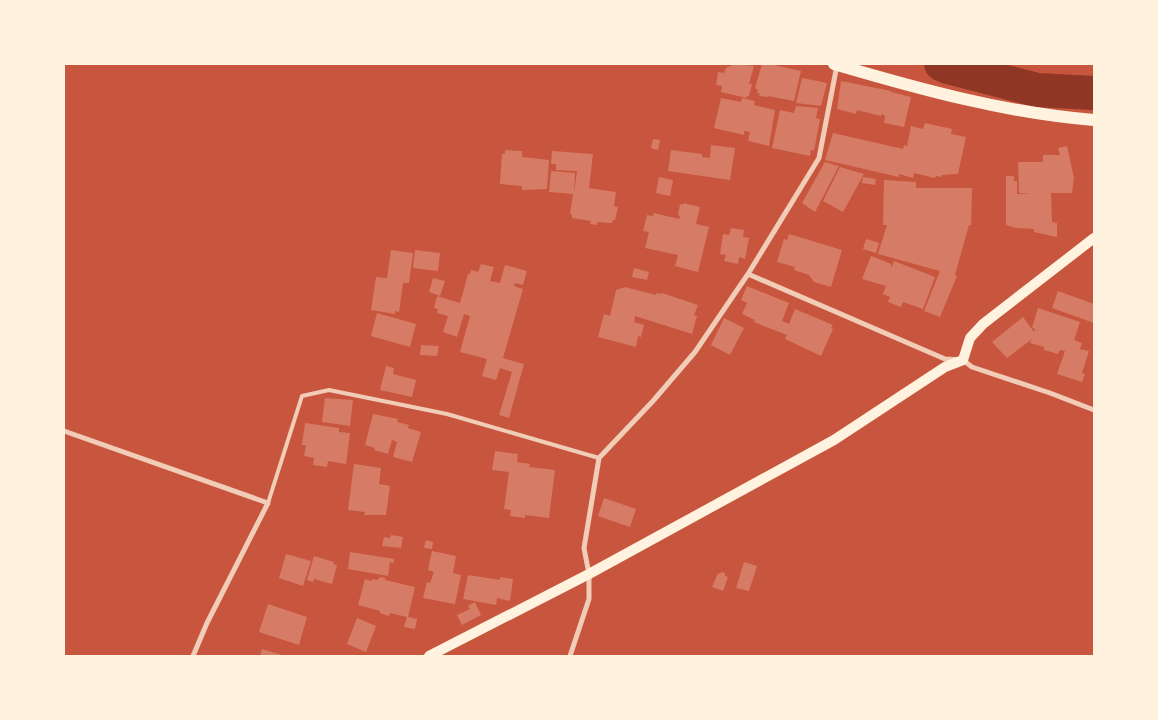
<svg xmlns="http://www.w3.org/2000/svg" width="1158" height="720" font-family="Karla,sans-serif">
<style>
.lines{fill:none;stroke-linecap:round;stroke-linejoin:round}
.river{stroke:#8f3625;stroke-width:34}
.building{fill:#d67c66}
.service{stroke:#f1ccb7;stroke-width:4}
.minor{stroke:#f1ccb7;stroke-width:5}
.secondary{stroke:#fff3e0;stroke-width:10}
.primary{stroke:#fff3e0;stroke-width:12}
</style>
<rect width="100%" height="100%" fill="#c8553d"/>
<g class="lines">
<path class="river" d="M941 64 948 67 1037 90 1094 93"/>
</g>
<path class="building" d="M735 64 754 66 749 84H752L749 96H747V98L721 92 722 86 716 85 718 72 724 73 726 68Z
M762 64H769L801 71 794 101 768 96V97L759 96 760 94 757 93 758 90 755 88Z
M802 78 827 83 821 106 796 103Z
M841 81 891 91V92L911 97 904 127 884 123 885 116 882 114 881 116 857 110 856 114 837 109Z
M721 98 741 102 742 98 755 101 754 105 775 110 769 146 748 141 750 132 744 131V135L714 128Z
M796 106 818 108 816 118 820 119 814 151 811 150 810 156 772 148 780 110 794 113Z
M925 123 952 129 951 134 966 137 958 174 942 175 941 177 936 176 935 178 914 173 913 178 899 174V177L825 160 833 133 903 149 904 145 907 146 911 126 923 129Z
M653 139 660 140 658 150 651 148Z
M711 145 735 148 730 180 668 171 671 150 702 154V157L710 158Z
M1067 146 1074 178 1072 193H1051L1052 222 1057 223V237L1034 232V229L1016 228 1006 225V176H1014V181H1017V194H1031L1019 193 1018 162H1043V155H1060L1058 148Z
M505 150 522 151V157L549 160 547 189 522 190V186L500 184 502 154H505Z
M552 151 593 154 589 188 616 192 614 206 618 207 615 220H613L612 223 597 222V225L590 224 591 221 572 218V214H570L573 194 549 192 551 171 575 173 574 194 577 171 556 170V164H551Z
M825 162 839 166 815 212 802 203Z
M840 167 864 174 843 212 823 201Z
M659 177 673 180 670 196 656 193Z
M863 177 876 179 875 185 862 183Z
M884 180 916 182V188H972L971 225H969L955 275 957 276 940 317 924 311 940 271 878 254 887 225H883Z
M683 203 700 207 696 224 709 227 698 272 675 266 678 255 645 248 649 232 643 231 647 215 653 216 654 213 679 219 680 216 678 215 680 204 683 205Z
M731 228 744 230 743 237 749 238 745 259 739 257 738 264 724 261 726 255 720 254 723 234 729 235Z
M789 234 842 250 831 287 814 282 809 275 794 270 795 267 777 262 784 239 787 240Z
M866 239 879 243 876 253 863 249Z
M391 250 413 253 409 283H403L399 312 395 311V314L371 310 376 277 387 278Z
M415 250 440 253 438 271 413 268Z
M871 256 891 264V268L894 261 935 277 923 309 903 302 901 307 888 302 890 297 883 294 886 286 862 279Z
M481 264 494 267 490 281 500 283 505 265 527 271 523 285 515 283 514 286 523 289 503 358 524 364 509 418 499 415 512 372 500 368 496 380 482 376 487 359 460 352 470 316 464 314 457 337 443 332 448 316 437 313 438 309 434 308 437 296 460 303 468 274H470L471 270 478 272Z
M634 268 649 272 647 280 632 277Z
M433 278 445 281 440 296 429 292Z
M747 286 789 303 782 321 789 324 795 309 833 325 831 328 833 329 821 356 785 339 787 335 754 322 755 320 742 314 747 303 741 300Z
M625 287 656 295V293L661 294 662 293 698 305 694 315 697 316 692 334 635 316 634 322 644 325 641 337 638 336 636 347 598 337 604 314 610 316 616 290Z
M1058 291 1094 304V323L1052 308Z
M1038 308 1080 322 1074 340 1082 343 1080 349 1089 351 1082 373 1085 374 1082 382 1057 374 1065 351 1060 350 1058 354 1044 350V347L1030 343 1032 339 1007 358 992 342 1023 317 1034 332 1035 329 1032 328Z
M377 313 416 324 410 347 371 336Z
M724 318 744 328 730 355 711 345Z
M421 345 439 346 437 356 420 355Z
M386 366 394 368 393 374 416 380 412 397 380 390Z
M325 398 353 400 350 426 322 422Z
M373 414 398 419 397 422 409 425 408 428 421 432 412 462 393 457 397 442 392 440 388 454 374 450 375 448 365 445Z
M305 423 339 428V432L350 433 346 464 328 461 327 467 313 465 314 458 304 456 306 445H302Z
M495 451 518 454 517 462 530 464 529 467 555 470 549 518 525 515V518L510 516 511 510 504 509 509 472 492 470Z
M354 464 381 468 379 484 390 486 386 515H364L365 512 348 510Z
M604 498 636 509 630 527 598 516Z
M391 535 403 537 401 548 382 546 384 537 390 538Z
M426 540 433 542 432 549 424 548Z
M432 551 456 556 453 573 461 575 455 604 423 598 427 582 430 583 434 572 428 570Z
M350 552 394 559V563L390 562 388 576 348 569Z
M286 554 311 561 303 586 279 578Z
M314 556 334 562 333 564 337 565 332 584 314 579 313 582 307 580Z
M744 562 757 566 749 591 736 588Z
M721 572 725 573V576L728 577 723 591 712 587 718 573 720 574Z
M468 575 500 580V577L513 579 510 601 497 598 496 605 463 599Z
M381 577 385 578V580L415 587 408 617 417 619 415 629 404 627 407 617 390 613 389 616 380 613V611L358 605 365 579 371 581 372 579 377 580Z
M475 602 481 615 462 625 457 615 470 609 468 606Z
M268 604 307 617 299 645 259 632Z
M357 618 376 626 366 652 347 644Z
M262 649 285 656H260Z"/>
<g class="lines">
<path class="service" d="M268 503 302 396 329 390 447 414 599 458"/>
<path class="minor" d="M748 274 819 158 837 65
M64 431 268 503 207 623 193 656
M570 656 589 599V574L584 548 599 458 653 401 695 352 748 274 945 359 963 360 972 367 1050 393 1094 410"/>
<path class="secondary" d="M429 656 589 574 834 440 945 367 963 360 970 338 983 324 1094 238"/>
<path class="primary" d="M834 64C919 89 1006 113 1094 120"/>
</g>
<rect width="1158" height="720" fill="none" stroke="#fff3e0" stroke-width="130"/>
</svg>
